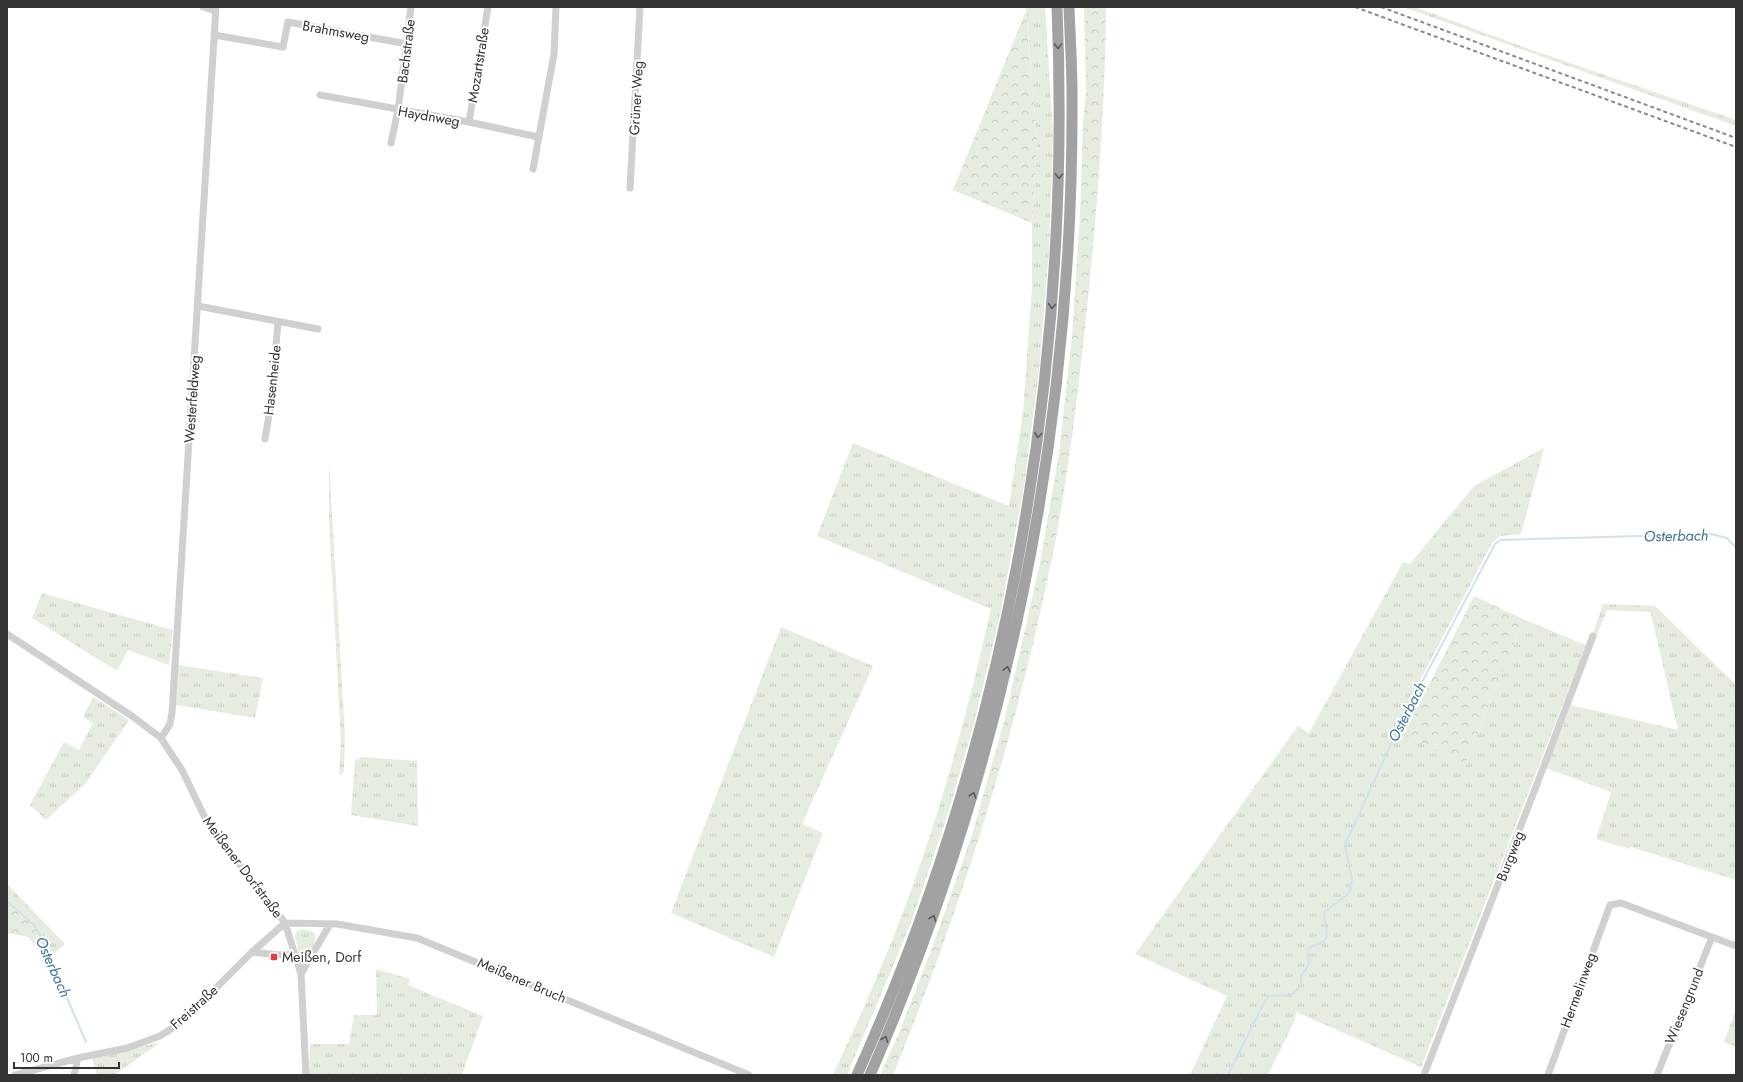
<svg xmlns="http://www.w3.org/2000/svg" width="1743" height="1082" font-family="Jost,sans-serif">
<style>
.grass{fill:url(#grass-tufts)}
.forest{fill:url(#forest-crowns)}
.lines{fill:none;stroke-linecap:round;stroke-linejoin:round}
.stream{stroke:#cfe2ee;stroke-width:2}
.minor{stroke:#d0d0d0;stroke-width:7}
.trunk{stroke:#a2a2a2;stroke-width:11}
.rail{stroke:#888;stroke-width:2;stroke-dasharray:4 3;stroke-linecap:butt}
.oneway{stroke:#5a5a5a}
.poi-dot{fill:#e63946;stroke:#fff;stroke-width:1.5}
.labels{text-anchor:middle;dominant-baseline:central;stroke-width:4;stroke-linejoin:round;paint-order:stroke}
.street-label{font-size:14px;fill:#333;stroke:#fff}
.poi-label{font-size:14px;fill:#333;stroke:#fff;text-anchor:start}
.water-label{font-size:15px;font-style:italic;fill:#3f7597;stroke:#fff}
</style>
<defs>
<pattern id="grass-tufts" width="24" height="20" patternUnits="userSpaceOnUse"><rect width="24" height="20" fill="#e6ecdf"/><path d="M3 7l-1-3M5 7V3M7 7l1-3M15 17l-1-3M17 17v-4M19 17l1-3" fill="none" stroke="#c6cbc0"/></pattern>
<pattern id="forest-crowns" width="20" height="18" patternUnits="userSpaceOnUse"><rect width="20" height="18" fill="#e6ecdf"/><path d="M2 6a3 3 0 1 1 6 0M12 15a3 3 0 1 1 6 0" fill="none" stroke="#c6cbc0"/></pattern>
</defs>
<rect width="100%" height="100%" fill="#fff"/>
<path class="grass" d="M1026 7H1045L1053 135 1049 250 1039 370 1024 486 999 620 973 727 949 810 911 923 847 1075H833C864 1008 894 941 918 871 948 785 971 698 991 609L817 536 853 443 1009 506 1023 412 1032 287V223L1037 139Z
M1403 7H1415L1532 50 1736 120V126Z
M1544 448 1521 534 1500 536 1492 543 1395 728 1465 765 1523 619 1586 645 1421 1067 1296 1012 1295 1020 1268 1075H1190L1227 996 1135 954 1298 726 1309 733 1403 562 1410 564 1474 486Z
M329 462 345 735 344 771 339 776 341 741 329 520Z
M42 593 173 630 169 665 128 650 117 671 32 618Z
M1603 604 1655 606 1736 685V880L1631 847 1630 849 1596 839 1611 792 1546 768 1571 705 1678 730 1651 614 1649 612 1607 610 1597 635 1593 633Z
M781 627 873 666 802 824 823 833 774 957 671 913Z
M178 665 263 678 255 718 176 705Z
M93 697 129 720 85 784 46 820 30 805 64 742 79 750 93 723 83 717Z
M363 757 417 761 418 826 351 815 355 760Z
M7 884 65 944 50 957 41 931 7 899Z
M303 929 314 932C318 941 311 956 303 962L301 961 295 936 297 931Z
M376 969 410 979 408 985 483 1016 462 1075H309L310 1044H349L354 1015H377Z
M1736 1009V1047L1724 1042Z
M161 1042 114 1075H97L92 1058Z"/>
<path class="forest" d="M1084 7H1106C1105 104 1098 201 1088 298 1080 377 1071 455 1057 533 1021 719 964 900 893 1075H880L899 1033 932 948 972 835 1005 718 1040 563 1059 453 1072 337 1080 215 1083 120 1086 93Z
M1026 11 1037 139 1032 223 953 190Z
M1474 596 1523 619 1465 765 1404 734Z
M7 899 41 931 50 957 46 959 28 937 7 933Z"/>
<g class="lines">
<path class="stream" d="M7 901 35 926 39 933 86 1042
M1228 1075 1266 999 1271 996 1291 995 1301 986V976L1309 965 1308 951 1310 947 1323 942 1326 938 1327 930 1324 915 1325 911 1347 895 1351 888 1352 880 1345 845 1401 722 1495 544 1500 540 1711 534 1727 538 1736 548"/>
<path class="minor" d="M203 7 215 11
M214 35 283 47 288 22 407 44
M320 95 469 122 538 137
M469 122 488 7
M391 143 398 110 411 7
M533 169 554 54 556 7
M630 188 640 7
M198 306 318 329
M265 439 271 403 278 322
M7 634 132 716 161 738 168 749 182 770 207 822 285 923 301 974 306 1075
M161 738 170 724 172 713 216 7
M285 923 337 924 417 938 749 1075
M252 952 278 955 295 954
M301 974 330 924
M15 1075 78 1058 127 1048 160 1036 177 1025 193 1011 252 952 285 923
M74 1075 78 1058
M1424 1075 1537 784 1593 636
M1548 1075 1610 905 1621 903 1736 946
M1657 1075 1712 937"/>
<path class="trunk" d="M857 1075C1008 741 1072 372 1057 7
M870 1075C1005 766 1074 432 1072 95 1072 66 1070 36 1069 7"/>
<path class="rail" d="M1355 7 1736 147
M1381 7 1736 138"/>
</g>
<defs><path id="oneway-chevron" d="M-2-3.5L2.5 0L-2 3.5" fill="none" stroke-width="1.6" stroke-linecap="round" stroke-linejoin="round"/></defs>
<g class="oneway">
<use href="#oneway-chevron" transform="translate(1058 46) rotate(88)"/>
<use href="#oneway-chevron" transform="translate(1059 176) rotate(91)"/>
<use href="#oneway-chevron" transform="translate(1052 306) rotate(95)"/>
<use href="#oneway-chevron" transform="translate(1038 435) rotate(97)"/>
<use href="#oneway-chevron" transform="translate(1007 669) rotate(-76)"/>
<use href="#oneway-chevron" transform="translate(973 795) rotate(-73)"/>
<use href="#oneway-chevron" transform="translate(933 918) rotate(-70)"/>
<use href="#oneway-chevron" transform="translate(885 1039) rotate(-68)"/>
</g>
<rect class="poi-dot" x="270" y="953" width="8" height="8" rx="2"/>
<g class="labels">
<g class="street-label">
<text transform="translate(336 31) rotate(10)">Brahmsweg</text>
<text transform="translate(406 51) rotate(-83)">Bachstraße</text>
<text transform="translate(478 65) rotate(-81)">Mozartstraße</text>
<text transform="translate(636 98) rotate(-87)">Grüner Weg</text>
<text transform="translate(429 116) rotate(10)">Haydnweg</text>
<text transform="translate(272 380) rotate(-84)">Hasenheide</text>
<text transform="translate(192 399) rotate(-86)">Westerfeldweg</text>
<text transform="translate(1510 856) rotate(-69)">Burgweg</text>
<text transform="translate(243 867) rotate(53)">Meißener Dorfstraße</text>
<text transform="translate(522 980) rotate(23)">Meißener Bruch</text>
<text transform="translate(1578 990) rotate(-70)">Hermelinweg</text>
<text transform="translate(1684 1006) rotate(-68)">Wiesengrund</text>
<text transform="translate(194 1007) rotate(-42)">Freistraße</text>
</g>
<g class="poi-label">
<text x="282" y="957">Meißen, Dorf</text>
</g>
<g class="water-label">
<text transform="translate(1676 536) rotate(-1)">Osterbach</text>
<text transform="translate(1407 712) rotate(-63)">Osterbach</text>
<text transform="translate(53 967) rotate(66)">Osterbach</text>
</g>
</g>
<rect width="1743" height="1082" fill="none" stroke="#333333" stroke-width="16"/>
<path d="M14 1062v6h105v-6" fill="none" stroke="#333333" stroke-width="2"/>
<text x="20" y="1062" font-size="12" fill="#333333" stroke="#ffffff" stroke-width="3" paint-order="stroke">100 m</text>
</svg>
